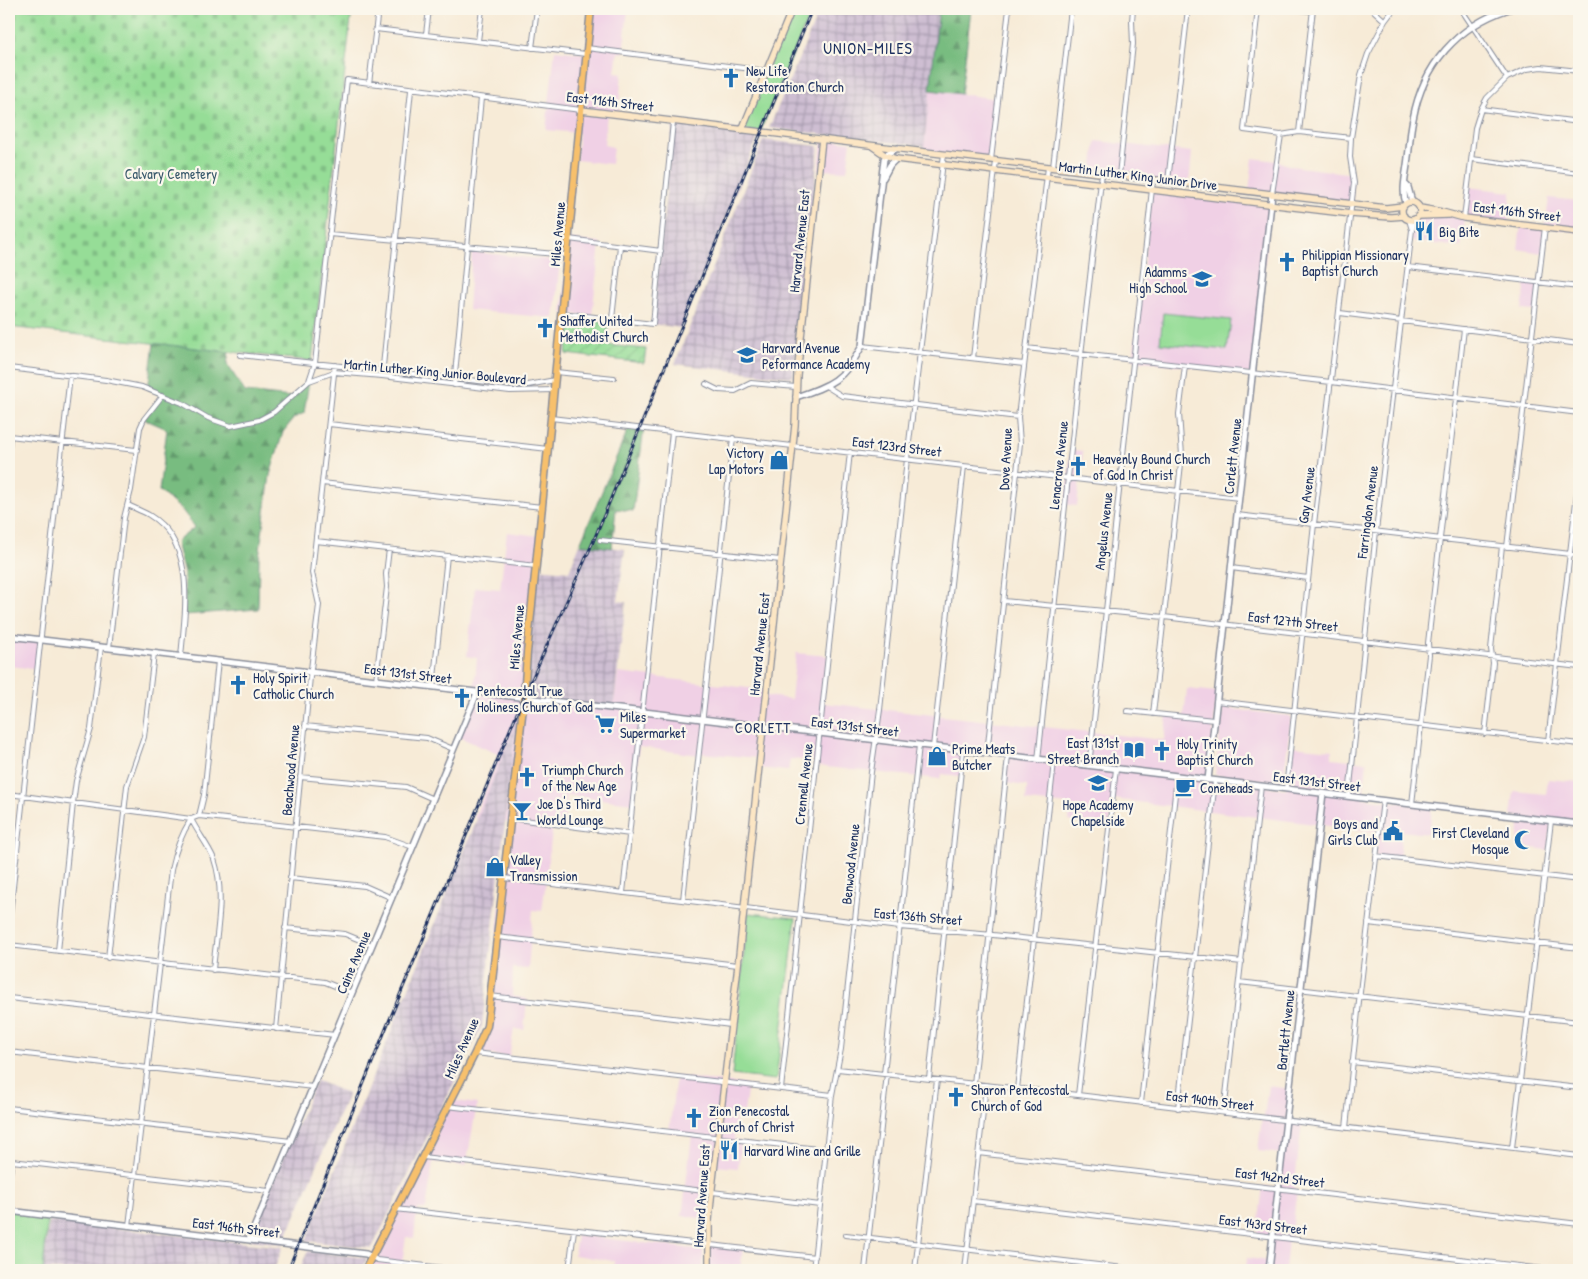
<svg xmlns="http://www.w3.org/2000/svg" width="1588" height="1279" font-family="'Patrick Hand',sans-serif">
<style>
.built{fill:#f0d0e5}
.industrial{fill:url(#industrial-grid)}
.green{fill:#96dd97;stroke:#58867a}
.forest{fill:url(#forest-firs);stroke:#4a766f}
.cemetery{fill:url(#cemetery-stones);stroke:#58867a}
.garden{fill:url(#garden-furrows);stroke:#58867a}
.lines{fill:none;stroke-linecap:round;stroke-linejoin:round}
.minor-casing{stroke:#898d9a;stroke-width:6}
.tertiary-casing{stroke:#898d9a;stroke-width:8}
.secondary-casing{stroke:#898d9a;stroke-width:8}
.primary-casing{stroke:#898d9a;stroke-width:9}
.minor{stroke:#fff;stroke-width:4}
.tertiary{stroke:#fff;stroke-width:5}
.secondary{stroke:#fce6c4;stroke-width:5.5}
.primary{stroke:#f7c06c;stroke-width:6}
.rail-casing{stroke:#1b2f5e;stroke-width:3}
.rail{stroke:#fbf7ec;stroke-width:1;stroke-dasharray:4;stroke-linecap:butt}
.labels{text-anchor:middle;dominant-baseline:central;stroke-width:4.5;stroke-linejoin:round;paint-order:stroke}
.poi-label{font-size:14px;fill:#1b2f5e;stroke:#fbf7ec;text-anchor:start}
.street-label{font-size:14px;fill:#1b2f5e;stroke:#fbf7ec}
.park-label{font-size:14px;fill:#3a5a6c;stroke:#fbf7ec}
.neighbourhood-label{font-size:15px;letter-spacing:1px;fill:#1b2f5e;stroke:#fbf7ec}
.quarter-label{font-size:16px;letter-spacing:1px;fill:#1b2f5e;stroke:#fbf7ec}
</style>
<defs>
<pattern id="industrial-grid" width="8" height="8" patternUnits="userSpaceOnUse" patternTransform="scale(1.25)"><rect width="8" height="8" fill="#cebed2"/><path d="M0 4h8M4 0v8" fill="none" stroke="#a69bae"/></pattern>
<pattern id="forest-firs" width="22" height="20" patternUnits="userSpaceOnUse" patternTransform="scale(1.25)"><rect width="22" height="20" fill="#78bc80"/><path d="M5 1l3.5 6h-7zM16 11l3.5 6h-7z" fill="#62996c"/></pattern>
<pattern id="cemetery-stones" width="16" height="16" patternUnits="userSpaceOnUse" patternTransform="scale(1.25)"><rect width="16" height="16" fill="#96dd97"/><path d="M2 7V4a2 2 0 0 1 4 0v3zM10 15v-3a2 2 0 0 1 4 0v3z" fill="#81be85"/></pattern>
<pattern id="garden-furrows" width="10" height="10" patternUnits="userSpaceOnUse" patternTransform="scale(1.25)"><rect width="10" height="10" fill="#96dd97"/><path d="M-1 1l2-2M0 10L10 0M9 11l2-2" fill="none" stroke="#81be85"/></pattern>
</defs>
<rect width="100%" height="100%" fill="#fbf7ec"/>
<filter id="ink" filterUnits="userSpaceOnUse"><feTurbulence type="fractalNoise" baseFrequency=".02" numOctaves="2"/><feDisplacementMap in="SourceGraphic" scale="10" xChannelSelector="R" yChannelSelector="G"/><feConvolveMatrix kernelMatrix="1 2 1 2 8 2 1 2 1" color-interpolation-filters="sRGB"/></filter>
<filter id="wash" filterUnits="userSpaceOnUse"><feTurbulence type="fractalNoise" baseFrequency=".0096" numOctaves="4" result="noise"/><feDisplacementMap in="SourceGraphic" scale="20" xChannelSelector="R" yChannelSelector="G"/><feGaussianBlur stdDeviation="1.12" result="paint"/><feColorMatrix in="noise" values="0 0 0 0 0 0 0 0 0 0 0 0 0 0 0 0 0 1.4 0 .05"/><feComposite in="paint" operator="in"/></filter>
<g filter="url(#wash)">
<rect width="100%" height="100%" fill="#f7ebd7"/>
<path class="built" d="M558 9H628L623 53 618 52 615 72 622 73 618 115 607 114 604 145 613 147 611 164 576 160 579 133 546 130 555 50 586 54 590 13Z
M930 90 998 99 991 160 923 151Z
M822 139 851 142 847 171 819 170Z
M1096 141 1192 152 1189 184 1092 172Z
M1253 158 1277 161 1291 166 1353 174 1352 204 1249 191Z
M1468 187 1511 192 1508 223 1465 218 1461 247 1411 241 1412 230 1418 216 1464 217Z
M1152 190 1271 204 1253 374 1133 360Z
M1549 198 1579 201V232L1545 227 1542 253 1518 249 1521 224 1545 227Z
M569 239 600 243 592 316 562 313Z
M472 252 560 261 554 318 468 310Z
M1526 281 1539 282 1535 311 1522 310Z
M1071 450 1083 451 1077 506 1065 504Z
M507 532 539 536 527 653 613 709 618 673 766 690V696L791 699 796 653 828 656 823 703 1164 740 1167 715 1184 717 1187 689 1217 692 1208 780 1286 789 1291 746 1332 750V758L1367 762 1363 798 1432 807 1429 834 1402 831 1399 858 1376 856 1378 832 1113 799 1109 826 1069 821 1071 805 1026 801 1027 786 1005 783 1008 756 963 751 961 776 941 774 940 779 816 766V761L790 759 788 771 758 768 759 758 700 753 699 755 639 747 633 803 567 795 564 825 553 824 542 911 533 910 528 969 513 968 512 996 527 999 524 1030 514 1029 509 1057 475 1053 487 1026 509 822 474 818 500 755 459 737 477 693 474 692 477 658 467 656 475 587 500 589Z
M9 636 40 640 37 669 9 666Z
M1223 708 1290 716 1291 718 1283 782 1215 775Z
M1548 779 1579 782V824L1551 821 1548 850 1517 846 1520 817 1511 816 1514 791 1546 794Z
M676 1076 748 1085 744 1112 736 1111 734 1140 741 1141 738 1168 715 1166 709 1219 682 1216 692 1135 669 1132Z
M1268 1086 1290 1089 1287 1120 1302 1123 1294 1190 1297 1191 1291 1239H1288L1285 1270H1246L1247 1258 1269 1261 1272 1237 1257 1235 1263 1186 1278 1188 1283 1154 1258 1151 1262 1118H1264Z
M450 1100 477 1104 466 1166 433 1162 426 1209H417L414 1238 406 1237 401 1270H365Z
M577 1235 703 1250V1270H613L614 1261 574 1255Z
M709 1245 743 1249 740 1270H709Z"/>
<path class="industrial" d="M820 9H939L924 146 769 128Z
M673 122 760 132 681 328 653 324Z
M763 140 819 146 793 376 790 377 675 364Z
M580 544 625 549 618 601 626 602 613 709 524 698 536 568 569 571Z
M516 723 482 1026 372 1248 306 1241Z
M316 1080 348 1094 283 1244 249 1240Z
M49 1221 283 1247 274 1270H43Z
M308 1251 367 1258 361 1270H299Z"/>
<path class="green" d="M792 9H812L760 132 742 130Z
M1163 313 1231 320 1227 350 1160 343Z
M748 913 796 918 776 1080 732 1075Z
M9 1211 48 1216 43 1270H9Z"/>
<path class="forest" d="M939 9H971L961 94 930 90Z
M154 343 229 352 227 364 245 392 291 397 309 381 304 413 294 418 283 432 270 475 259 557 258 609 185 615 184 574 176 542 195 527 182 510 159 491 167 429 144 419 163 395 148 389Z
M629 427 644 428 633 511 616 509 612 548 580 544Z"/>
<path class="cemetery" d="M9 9H352L312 361 9 327Z"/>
<path class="garden" d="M570 317 609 322 606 345 646 349 644 363 566 354Z"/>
</g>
<g filter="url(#ink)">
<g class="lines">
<defs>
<path id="minor" d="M759 9 791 13
M1258 9 1244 130 1281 135 1299 132 1351 138
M1289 9 1313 11
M1372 9 1385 21
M1461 9 1507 78
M376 29 586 54
M426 34 429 9
M478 41 482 9
M532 48 537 9
M587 48 767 71
M369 84 378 9
M1481 109 1579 122
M1299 132 1313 9
M1472 159 1579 173
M991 160 1009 9
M1053 167 1071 9
M1119 175 1133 44 1132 21 1133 9
M1168 181 1188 9
M1272 194 1281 135
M1464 218 1475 128 1481 109 1487 98 1507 78 1527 69 1541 67 1579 71
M1409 220 1412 230
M329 234 567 255
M569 239 661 251
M1408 267 1579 287
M562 313 653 324 673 122
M1340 313 1579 344
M612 319 620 246
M862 346 1024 364
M1026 348 1331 382 1579 413
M240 355 515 385H528L555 380
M973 358 996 161
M9 368 106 380 142 387 182 403 208 418 231 426 259 420 274 412 309 381 334 372 382 376 510 391 554 390
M556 372 614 378
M382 376 411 90
M309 381 315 363 347 80 581 110
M706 384 718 390 735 391 751 383 796 387
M454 385 481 98
M826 386 842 396 1018 417
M551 418 1239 498
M329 424 548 449
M9 436 136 450
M9 447 10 436
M322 483 542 507
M128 505C134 508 142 511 149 515 197 544 185 609 181 657
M1237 515 1579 555
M600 540 780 560
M316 541 536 566
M1507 547 1545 227
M1231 568 1308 578
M1004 601 1164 617 1579 667
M109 648 124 518 131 490 140 428 144 419 163 395
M376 680 387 587 386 574 389 549
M433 687 447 556
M1216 701 1579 744
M1127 711 1214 720
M1153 714 1182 455 1179 414 1185 366
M305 726 427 738 453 749
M1485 734 1493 663 1491 649 1502 546
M1548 741 1579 476
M933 747 964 466
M987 754 1017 472 1020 443 1018 417 1048 167
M1038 760 1081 355 1102 173
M1089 766 1153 180
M300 777 406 787 433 799
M1286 789 1314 524 1354 183 1350 157 1351 138 1361 75 1368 54 1385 21 1394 9
M9 794 191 819 199 816 385 837 413 847
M1349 796 1376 531 1412 230 1416 218
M1412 804 1429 655 1428 643 1464 329
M199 816 204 795 218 661
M509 818 630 834
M191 819C198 833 208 845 214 859 226 894 216 934 213 970
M1376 856 1579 880
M290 878 365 886 392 898
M504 878 899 927 993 935 1242 962
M623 893 672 432
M683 900 733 438
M9 923 70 375
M1368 923 1579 948
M285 928 345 934 372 945
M497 937 738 965
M9 945 325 982 352 993
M58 951 73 803 76 781 91 729 101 647
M108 958 127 786 144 737 154 654
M1239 982 1579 1022
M490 996 731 1025
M9 998 335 1035
M276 1029 310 677 319 605 312 573 335 365
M9 1052 313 1087
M475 1053 832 1095
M1352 1062 1579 1088
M838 1069 1078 1095 1579 1156
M884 1074 919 745
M929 1079 963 751
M974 1084 1008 756
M781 1089 850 452
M1017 1089 1054 762
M1078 1095 1116 769
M1141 1103 1177 776
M447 1106 826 1150
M9 1108 291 1141
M1178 1108 1215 781
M1224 1113 1261 786
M1346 1128 1360 992 1383 800
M1512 1148 1551 821
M978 1153 1579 1224
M423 1157 820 1205
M9 1180 12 1161 269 1191
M973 1201 1552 1270
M395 1209 815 1257
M129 1226 171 870C175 851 181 835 191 819
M846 1235 1140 1270
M372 1257 377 1260 459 1270
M569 1270 574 1230
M813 1270 832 1095 841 1049 871 772 880 710 907 459 944 154
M865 1270 887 1074
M915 1270 937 1080
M965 1270 986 1086"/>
<path id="tertiary" d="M883 178 890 165 896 159
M1405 184 1408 187 1412 202
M1406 203C1401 190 1407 171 1408 157 1410 145 1410 131 1413 119 1423 65 1457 26 1509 9
M796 397C831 385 844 380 862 346L884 159 888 153 898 148
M9 636 1579 824
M1208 780 1272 194
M9 1211 366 1254 372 1257
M249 1240 477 693
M1269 1270 1323 793"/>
<path id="secondary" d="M581 110 1386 208 1403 206
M742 130 792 9
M872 146 885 155 896 159 1351 214 1391 217 1404 216
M1402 211a9 9 0 1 1 18 0a9 9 0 1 1-18 0Z
M1420 208 1442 212 1464 218 1579 232
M1418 216 1449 215
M709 1270V1221L712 1188 738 965 795 425 797 375 822 139"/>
<path id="primary" d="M365 1270 475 1053 487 1026 524 698 527 653 551 418 591 9"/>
</defs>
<use href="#minor" class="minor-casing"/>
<use href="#tertiary" class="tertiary-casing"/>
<use href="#secondary" class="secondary-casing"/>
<use href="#primary" class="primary-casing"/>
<use href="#minor" class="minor"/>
<use href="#tertiary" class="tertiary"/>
<use href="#secondary" class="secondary"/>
<use href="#primary" class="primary"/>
<defs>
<path id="rail" d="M288 1270 387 1026 519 708 593 542 812 9"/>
</defs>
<use href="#rail" class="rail-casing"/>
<use href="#rail" class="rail"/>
</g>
</g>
<defs>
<symbol id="church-bare" viewBox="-9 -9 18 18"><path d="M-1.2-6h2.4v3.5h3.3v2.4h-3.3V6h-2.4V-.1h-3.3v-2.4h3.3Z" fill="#1f6fb2" stroke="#fbf7ec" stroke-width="2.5" paint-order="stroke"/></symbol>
<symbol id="restaurant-bare" viewBox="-9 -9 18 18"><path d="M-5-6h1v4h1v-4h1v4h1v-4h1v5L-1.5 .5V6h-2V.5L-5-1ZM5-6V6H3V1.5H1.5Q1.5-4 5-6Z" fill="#1f6fb2" stroke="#fbf7ec" stroke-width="2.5" paint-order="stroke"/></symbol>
<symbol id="school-bare" viewBox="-9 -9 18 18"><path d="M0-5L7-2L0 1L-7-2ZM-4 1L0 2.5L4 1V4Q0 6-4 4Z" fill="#1f6fb2" stroke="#fbf7ec" stroke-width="2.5" paint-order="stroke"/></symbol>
<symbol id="shop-bare" viewBox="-9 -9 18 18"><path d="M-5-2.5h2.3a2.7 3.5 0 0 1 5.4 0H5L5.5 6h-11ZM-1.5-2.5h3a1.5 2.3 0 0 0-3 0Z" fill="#1f6fb2" stroke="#fbf7ec" stroke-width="2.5" paint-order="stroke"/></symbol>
<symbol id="supermarket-bare" viewBox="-9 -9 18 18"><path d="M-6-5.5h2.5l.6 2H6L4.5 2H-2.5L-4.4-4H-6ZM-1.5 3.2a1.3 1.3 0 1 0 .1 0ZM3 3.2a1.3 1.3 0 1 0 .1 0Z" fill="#1f6fb2" stroke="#fbf7ec" stroke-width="2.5" paint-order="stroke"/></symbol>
<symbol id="library-bare" viewBox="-9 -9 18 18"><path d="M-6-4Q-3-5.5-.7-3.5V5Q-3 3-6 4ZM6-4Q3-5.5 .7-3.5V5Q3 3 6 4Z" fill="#1f6fb2" stroke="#fbf7ec" stroke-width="2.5" paint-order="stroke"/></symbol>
<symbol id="cafe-bare" viewBox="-9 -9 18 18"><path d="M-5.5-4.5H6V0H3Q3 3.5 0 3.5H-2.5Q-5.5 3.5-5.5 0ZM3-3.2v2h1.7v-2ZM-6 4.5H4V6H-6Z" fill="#1f6fb2" stroke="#fbf7ec" stroke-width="2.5" paint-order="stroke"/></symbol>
<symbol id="bar-bare" viewBox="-9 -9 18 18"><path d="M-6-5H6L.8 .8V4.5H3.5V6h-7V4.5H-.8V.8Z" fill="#1f6fb2" stroke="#fbf7ec" stroke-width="2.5" paint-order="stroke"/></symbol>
<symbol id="civic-bare" viewBox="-9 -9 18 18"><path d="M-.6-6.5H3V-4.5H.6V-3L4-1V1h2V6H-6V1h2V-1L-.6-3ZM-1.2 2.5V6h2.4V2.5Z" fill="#1f6fb2" stroke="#fbf7ec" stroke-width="2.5" paint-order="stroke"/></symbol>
<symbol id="mosque-bare" viewBox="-9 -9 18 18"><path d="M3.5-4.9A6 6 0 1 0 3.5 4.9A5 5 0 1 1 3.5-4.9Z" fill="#1f6fb2" stroke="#fbf7ec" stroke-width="2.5" paint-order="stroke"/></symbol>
</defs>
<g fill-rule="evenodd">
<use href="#church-bare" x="717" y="64" width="28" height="28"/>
<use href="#restaurant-bare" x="1410" y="217" width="28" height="28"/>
<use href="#church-bare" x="1273" y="248" width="28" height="28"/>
<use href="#school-bare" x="1188" y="265" width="28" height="28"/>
<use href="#church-bare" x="531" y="314" width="28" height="28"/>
<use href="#school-bare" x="733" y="341" width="28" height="28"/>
<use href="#shop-bare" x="765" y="446" width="28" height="28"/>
<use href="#church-bare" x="1064" y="452" width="28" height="28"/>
<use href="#church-bare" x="224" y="671" width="28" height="28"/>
<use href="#church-bare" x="448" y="684" width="28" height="28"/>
<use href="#supermarket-bare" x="591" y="710" width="28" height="28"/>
<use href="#library-bare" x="1120" y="736" width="28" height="28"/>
<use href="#church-bare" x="1148" y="737" width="28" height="28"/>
<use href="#shop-bare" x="923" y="742" width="28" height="28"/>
<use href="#church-bare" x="513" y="763" width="28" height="28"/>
<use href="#school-bare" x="1084" y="769" width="28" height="28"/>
<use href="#cafe-bare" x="1171" y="773" width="28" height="28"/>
<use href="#bar-bare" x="508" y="797" width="28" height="28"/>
<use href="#civic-bare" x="1379" y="817" width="28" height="28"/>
<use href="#mosque-bare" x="1510" y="826" width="28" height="28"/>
<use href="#shop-bare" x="481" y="853" width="28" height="28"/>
<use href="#church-bare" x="942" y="1083" width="28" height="28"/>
<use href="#church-bare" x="680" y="1104" width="28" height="28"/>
<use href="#restaurant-bare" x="715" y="1136" width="28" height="28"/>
</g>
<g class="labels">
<g class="poi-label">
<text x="746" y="70">New Life<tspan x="746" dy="16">Restoration Church</tspan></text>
<text x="1439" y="231">Big Bite</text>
<text x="1302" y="254">Philippian Missionary<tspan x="1302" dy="16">Baptist Church</tspan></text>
<text x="1187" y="271" text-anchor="end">Adamms<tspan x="1187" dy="16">High School</tspan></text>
<text x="560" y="320">Shaffer United<tspan x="560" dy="16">Methodist Church</tspan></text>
<text x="762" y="347">Harvard Avenue<tspan x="762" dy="16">Peformance Academy</tspan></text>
<text x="764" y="452" text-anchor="end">Victory<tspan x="764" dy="16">Lap Motors</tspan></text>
<text x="1093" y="458">Heavenly Bound Church<tspan x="1093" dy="16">of God In Christ</tspan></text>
<text x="253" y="677">Holy Spirit<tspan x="253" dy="16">Catholic Church</tspan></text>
<text x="477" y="690">Pentecostal True<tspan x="477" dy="16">Holiness Church of God</tspan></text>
<text x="620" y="716">Miles<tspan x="620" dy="16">Supermarket</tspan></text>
<text x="1119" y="742" text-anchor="end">East 131st<tspan x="1119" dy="16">Street Branch</tspan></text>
<text x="1177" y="743">Holy Trinity<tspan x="1177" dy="16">Baptist Church</tspan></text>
<text x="952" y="748">Prime Meats<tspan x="952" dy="16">Butcher</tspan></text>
<text x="542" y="769">Triumph Church<tspan x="542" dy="16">of the New Age</tspan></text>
<text x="1200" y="787">Coneheads</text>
<text x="537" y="803">Joe D's Third<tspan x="537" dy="16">World Lounge</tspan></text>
<text x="1098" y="804" text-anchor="middle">Hope Academy<tspan x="1098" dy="16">Chapelside</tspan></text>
<text x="1378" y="823" text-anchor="end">Boys and<tspan x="1378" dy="16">Girls Club</tspan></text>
<text x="1509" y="832" text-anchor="end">First Cleveland<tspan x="1509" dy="16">Mosque</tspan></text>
<text x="510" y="859">Valley<tspan x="510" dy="16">Transmission</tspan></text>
<text x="971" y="1089">Sharon Pentecostal<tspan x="971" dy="16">Church of God</tspan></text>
<text x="709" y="1110">Zion Penecostal<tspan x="709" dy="16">Church of Christ</tspan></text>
<text x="744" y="1150">Harvard Wine and Grille</text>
</g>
<g class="street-label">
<text transform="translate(610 101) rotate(7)">East 116th Street</text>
<text transform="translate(1138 175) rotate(7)">Martin Luther King Junior Drive</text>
<text transform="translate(1517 211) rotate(7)">East 116th Street</text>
<text transform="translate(557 234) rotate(-85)">Miles Avenue</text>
<text transform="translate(799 241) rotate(-84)">Harvard Avenue East</text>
<text transform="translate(435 371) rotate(5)">Martin Luther King Junior Boulevard</text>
<text transform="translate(897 446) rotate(7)">East 123rd Street</text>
<text transform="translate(1232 456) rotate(-84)">Corlett Avenue</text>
<text transform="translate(1005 459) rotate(-87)">Dove Avenue</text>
<text transform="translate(1058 465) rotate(-84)">Lenacrave Avenue</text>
<text transform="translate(1306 495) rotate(-83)">Gay Avenue</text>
<text transform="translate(1367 512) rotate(-83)">Farringdon Avenue</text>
<text transform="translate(1103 531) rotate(-84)">Angelus Avenue</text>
<text transform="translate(1293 621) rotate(7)">East 127th Street</text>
<text transform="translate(516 637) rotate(-85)">Miles Avenue</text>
<text transform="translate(759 644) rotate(-84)">Harvard Avenue East</text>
<text transform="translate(408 673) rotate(7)">East 131st Street</text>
<text transform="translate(855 726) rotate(7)">East 131st Street</text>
<text transform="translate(290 770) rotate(-85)">Beachwood Avenue</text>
<text transform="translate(1317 781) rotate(7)">East 131st Street</text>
<text transform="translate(803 784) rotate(-84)">Crennell Avenue</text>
<text transform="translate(850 864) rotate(-84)">Benwood Avenue</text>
<text transform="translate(918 916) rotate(5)">East 136th Street</text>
<text transform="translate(353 962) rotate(-67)">Caine Avenue</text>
<text transform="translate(1285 1030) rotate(-84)">Bartlett Avenue</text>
<text transform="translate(461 1048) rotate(-66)">Miles Avenue</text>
<text transform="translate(1210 1100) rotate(7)">East 140th Street</text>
<text transform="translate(1280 1177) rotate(7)">East 142nd Street</text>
<text transform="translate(701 1196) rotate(-86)">Harvard Avenue East</text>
<text transform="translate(1263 1224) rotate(7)">East 143rd Street</text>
<text transform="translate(236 1227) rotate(7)">East 146th Street</text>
</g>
<g class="park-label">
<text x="171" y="173">Calvary Cemetery</text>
</g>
<g class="neighbourhood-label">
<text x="763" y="727">CORLETT</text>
</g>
<g class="quarter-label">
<text x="868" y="48">UNION-MILES</text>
</g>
</g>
<rect width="1588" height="1279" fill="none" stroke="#fbf7ec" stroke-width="30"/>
</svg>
